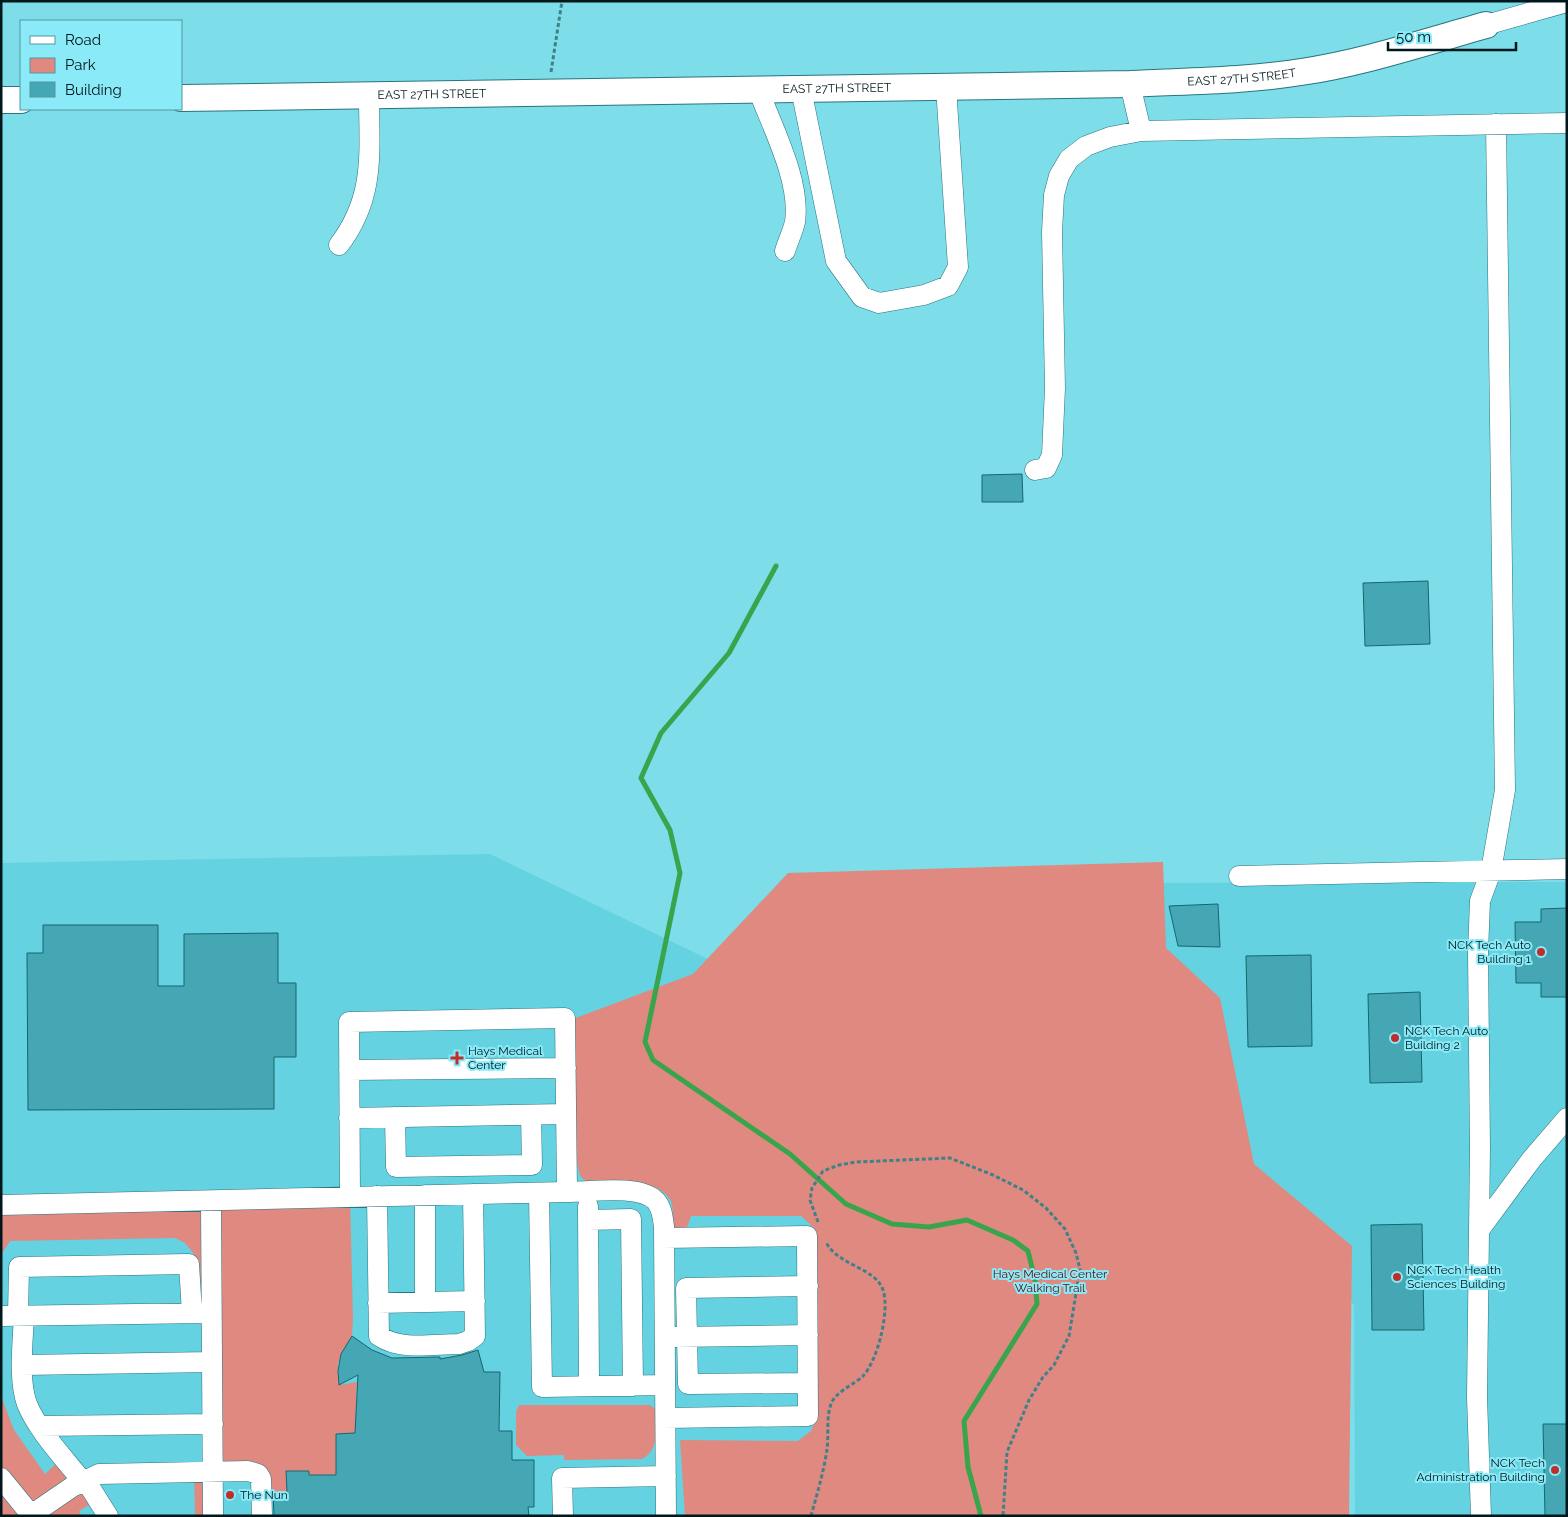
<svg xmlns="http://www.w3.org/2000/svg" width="1568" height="1517" font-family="Raleway,sans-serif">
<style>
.built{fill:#64d2e0}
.green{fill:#df8980}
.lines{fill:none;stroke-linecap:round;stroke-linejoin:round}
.stream{stroke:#38a54d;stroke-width:5}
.building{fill:#45a7b4;stroke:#16666f}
.minor-casing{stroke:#29747e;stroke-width:21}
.major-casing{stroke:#29747e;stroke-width:28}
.path{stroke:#428088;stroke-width:3;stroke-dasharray:4 2.5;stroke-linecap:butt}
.minor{stroke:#fff;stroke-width:20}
.major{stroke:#fff;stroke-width:26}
.poi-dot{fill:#be2f2c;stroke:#8aeaf7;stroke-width:2}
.labels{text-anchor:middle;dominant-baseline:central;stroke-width:4;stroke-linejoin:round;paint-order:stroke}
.street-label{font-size:12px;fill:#00181c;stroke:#8aeaf7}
.poi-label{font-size:12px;fill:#00181c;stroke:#8aeaf7;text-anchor:start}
.park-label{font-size:12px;fill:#5d0a0b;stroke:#8aeaf7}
</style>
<rect width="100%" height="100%" fill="#7ddde9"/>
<path class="built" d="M490 854 1300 1244 1255 1193 1144 973 1147 883 1567 882V1516H1355L1354 1305 1317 1263 1321 1516H1V863Z"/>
<path class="green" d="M1163 862 1166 948 1220 998 1254 1164 1352 1246 1349 1516H685L680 1440 798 1441 811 1431 817 1417 814 1228 801 1216H691L686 1230H676C670 1220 676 1207 669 1198 647 1169 598 1194 582 1178 571 1167 574 1041 573 1019L693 974 788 873Z
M350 1196 353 1319 352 1336 338 1363 339 1385 357 1382 355 1433 336 1434V1454L365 1474 309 1475 308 1471H286L287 1492 270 1493 261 1481 213 1472V1516H195L194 1473 213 1472 212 1313H195L194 1254 185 1243 175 1238 10 1241 1 1255V1205Z
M1 1396 14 1430 45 1474 58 1462 91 1504 79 1511 81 1516H1Z
M519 1405H650L655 1409C655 1427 661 1449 642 1459L564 1460V1455L527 1456 516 1445V1412Z"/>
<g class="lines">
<path class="stream" d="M776 566 729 653 661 733 641 778 670 830 680 873 645 1042 653 1060 790 1154 846 1204 892 1224 929 1227 967 1220 1013 1240 1028 1251 1035 1280 1037 1304 964 1421 968 1467 981 1516"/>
</g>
<path class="building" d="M1022 474 1023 502H982V475Z
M1428 581 1430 644 1365 646 1363 583Z
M1218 904 1220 947 1178 946 1169 906Z
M1567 908V997H1541V983H1516L1515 922H1541V909Z
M43 925H158V986H184V934L278 933V983H296V1057H274V1109L28 1110 27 953H43Z
M1311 955 1312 1046 1248 1047 1246 956Z
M1420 992 1422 1082 1370 1083 1368 994Z
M1422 1224 1424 1330H1372L1371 1225Z
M352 1336 372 1350 392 1358 440 1357V1359L462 1355 478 1350 484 1372H500L499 1431H512V1460H534V1507H528L529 1516H274L273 1493 287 1492 286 1471H309V1475H336V1434L355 1433 358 1375 339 1385 338 1371 341 1354Z
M1543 1424H1567V1516H1545Z"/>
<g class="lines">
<defs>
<path id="minor" d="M1486 25 1567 2
M1130 84 1141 131
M758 89C772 127 801 181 795 222 793 231 788 241 785 251
M801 89 836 261 862 297 879 303 924 295 948 286 958 267 946 87
M339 245C376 196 369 152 369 95
M1035 470 1046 468 1052 455 1055 388 1052 232 1054 195 1059 176 1069 159 1086 146 1110 137 1141 131 1567 123
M1239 876 1567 869
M349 1070 566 1068
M395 1117 396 1167 532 1165 531 1115
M349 1118 566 1114
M539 1193 542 1387 665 1385
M350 1196 349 1022 565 1018 567 1192
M377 1196 379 1336C401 1351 433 1344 459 1344L468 1341 475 1336 473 1194
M211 1202 213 1516
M1 1205 567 1192C590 1192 640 1184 656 1201 662 1208 663 1218 664 1227L666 1516
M588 1206 589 1386
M588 1220 631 1219 633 1386
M1480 1229 1531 1160 1567 1118
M664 1238 807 1236 808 1416 666 1418
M808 1286 686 1288 688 1384 808 1383
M425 1302V1195
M378 1303 475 1301
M18 1315 19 1267 189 1264 192 1313
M24 1315C23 1341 18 1380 27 1404 38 1431 65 1459 83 1482
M1 1316 204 1313
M675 1337 808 1335
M23 1365 212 1362
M40 1426 213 1424
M1 1478 32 1516
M86 1481 108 1516
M31 1515 72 1487 99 1474 248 1471 258 1474 261 1479 262 1516
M563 1516 562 1478 666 1476
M1481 1516 1477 1397 1480 1148 1478 952 1480 901 1491 871 1505 790 1496 124"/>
<g id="major">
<path id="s1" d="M181 98 1130 84C1187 81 1245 81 1301 72 1363 63 1425 42 1486 25"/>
<path d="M1 100H21"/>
</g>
</defs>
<use href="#minor" class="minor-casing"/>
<use href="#major" class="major-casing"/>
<path class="path" d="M551 72 562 1
M818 1222 810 1200 812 1188 823 1171 839 1165 856 1162 950 1158 993 1175 1023 1190 1046 1208 1065 1229 1076 1253 1080 1269 1069 1336 1054 1365 1043 1377 1029 1400 1007 1452 1003 1516
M811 1516C817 1494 824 1471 827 1449 829 1435 826 1417 831 1404 836 1391 854 1385 863 1376 878 1360 890 1310 883 1290 875 1267 838 1266 826 1242"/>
<use href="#minor" class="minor"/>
<use href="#major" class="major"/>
</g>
<g class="poi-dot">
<circle cx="1541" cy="952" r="5"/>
<circle cx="1395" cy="1038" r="5"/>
<path d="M454.5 1050.5h5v5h5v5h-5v5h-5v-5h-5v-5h5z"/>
<circle cx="1397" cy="1277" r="5"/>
<circle cx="1555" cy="1470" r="5"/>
<circle cx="230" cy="1495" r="5"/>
</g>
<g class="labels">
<g class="street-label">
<text stroke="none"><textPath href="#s1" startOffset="1061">EAST 27TH STREET</textPath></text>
<text stroke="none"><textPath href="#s1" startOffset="656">EAST 27TH STREET</textPath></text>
<text stroke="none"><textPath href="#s1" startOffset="251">EAST 27TH STREET</textPath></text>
</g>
<g class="poi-label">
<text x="1531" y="945" text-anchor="end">NCK Tech Auto<tspan x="1531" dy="14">Building 1</tspan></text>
<text x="1405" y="1031">NCK Tech Auto<tspan x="1405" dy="14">Building 2</tspan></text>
<text x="468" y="1051">Hays Medical<tspan x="468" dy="14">Center</tspan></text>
<text x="1407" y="1270">NCK Tech Health<tspan x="1407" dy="14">Sciences Building</tspan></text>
<text x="1545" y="1463" text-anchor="end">NCK Tech<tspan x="1545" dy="14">Administration Building</tspan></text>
<text x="240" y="1495">The Nun</text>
</g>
<g class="park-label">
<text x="1050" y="1274">Hays Medical Center<tspan x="1050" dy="14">Walking Trail</tspan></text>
</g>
</g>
<rect width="1568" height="1517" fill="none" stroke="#00181c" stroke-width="5"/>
<rect x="20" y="20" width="162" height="90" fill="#8aeaf7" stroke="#53969f"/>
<rect x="30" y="36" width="25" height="8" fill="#ffffff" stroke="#53969f"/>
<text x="65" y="45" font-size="15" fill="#00181c">Road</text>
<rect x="30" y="58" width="25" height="15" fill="#df8980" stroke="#53969f"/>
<text x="65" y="70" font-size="15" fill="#00181c">Park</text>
<rect x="30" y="82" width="25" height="15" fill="#45a7b4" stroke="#53969f"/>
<text x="65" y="95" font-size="15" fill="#00181c">Building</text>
<path d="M1388 42v8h128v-8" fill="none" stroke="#00181c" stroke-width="2.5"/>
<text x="1396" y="42" font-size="15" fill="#00181c" stroke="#8aeaf7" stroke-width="4" paint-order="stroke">50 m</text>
</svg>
